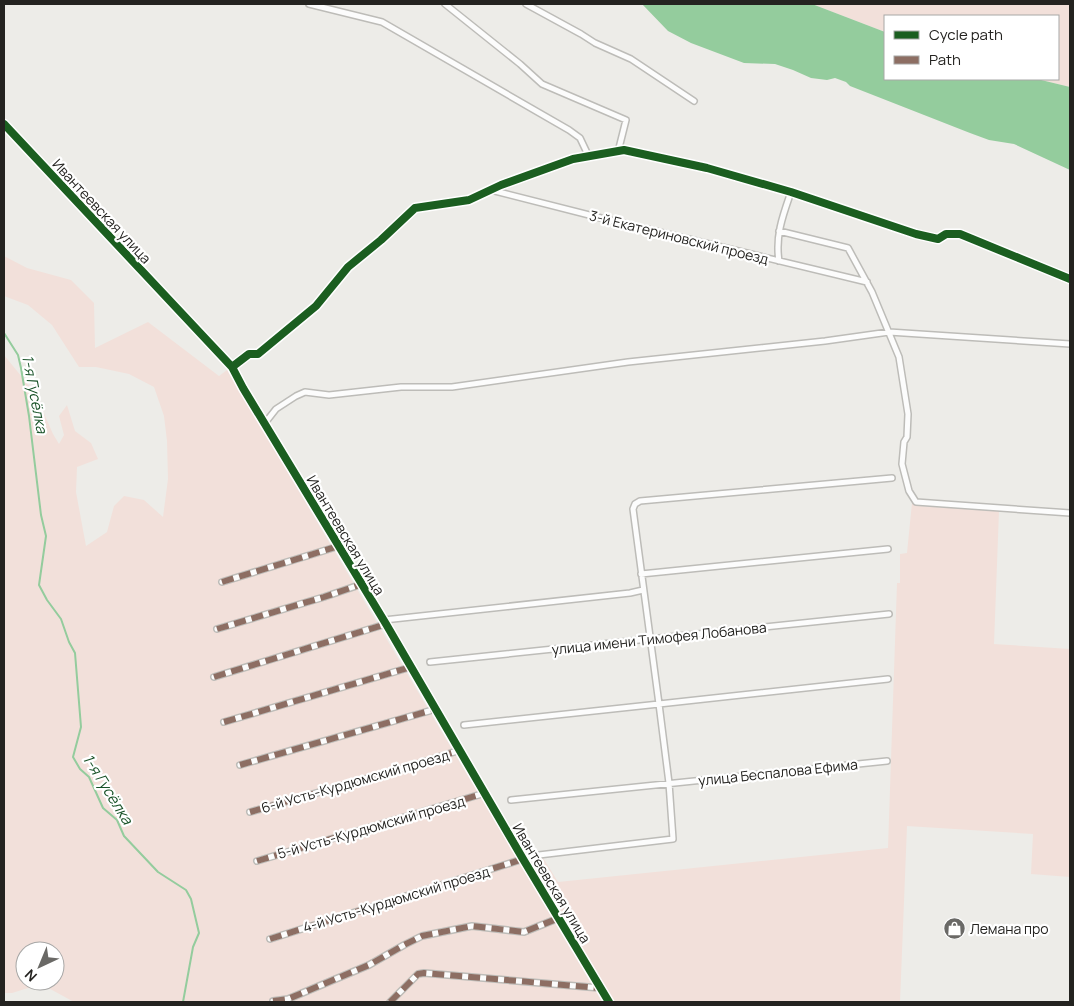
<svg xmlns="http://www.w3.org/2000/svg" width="1074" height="1006" font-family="Manrope,sans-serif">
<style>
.green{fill:#f2e0da;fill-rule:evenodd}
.water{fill:#94cc9d}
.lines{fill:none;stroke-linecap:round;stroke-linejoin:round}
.stream{stroke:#94cc9d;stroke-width:2}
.street-casing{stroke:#bdbcb8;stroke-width:8}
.street{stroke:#fcfcfc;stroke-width:5}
.quiet{stroke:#8d6e63;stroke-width:6;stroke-dasharray:12 6;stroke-linecap:butt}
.cycleway-casing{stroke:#fff;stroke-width:11}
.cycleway{stroke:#1b5e20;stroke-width:8}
.labels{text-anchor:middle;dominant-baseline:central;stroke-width:4.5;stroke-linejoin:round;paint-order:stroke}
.street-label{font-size:14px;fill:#242320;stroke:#fff}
.poi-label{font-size:14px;fill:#242320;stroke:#fff;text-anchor:start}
.water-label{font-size:15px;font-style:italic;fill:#175126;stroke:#fff}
</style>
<rect width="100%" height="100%" fill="#edece8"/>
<path class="green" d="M812 4H1070V87L1037 79H1058V16H885V32Z
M4 256 27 268 71 280 94 303 95 348 148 322 219 376 227 370 602 1002H74L41 984 12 993H4V355L35 393 53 434 59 444 64 435 59 416 67 405 75 431 91 443 98 459 77 467 76 492 86 546 107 532 114 506 124 496 144 500 163 517 168 479 167 441 164 416 154 387 129 374 96 367H79L52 325 28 305 4 296ZM25 951H55V981H25Z
M912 503 919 506 999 511 994 644 1070 649V877L1031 874 1033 834 907 826 900 1002H613L532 866V863L542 856 558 882 888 848 897 583H900V554L907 553Z"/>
<path class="water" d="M642 4H812L885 32V79H1037L1070 87V170L1014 144 989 140 970 133 850 86 846 82 835 78 827 80 811 78 793 70 775 64 744 63 691 43 668 31Z"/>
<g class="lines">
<path class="stream" d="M4 333 18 355 21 368 29 416 41 515 46 536 39 585 47 600 61 619 69 642 75 653 81 727 73 757 80 769 89 777 103 808 117 820 124 836 158 872 186 890 191 899 199 933 193 947 183 1002"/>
<defs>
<path id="street" d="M309 4 382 22 569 130 580 138 589 157
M445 4 520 64 542 84 626 120 618 152
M526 4 581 34 595 43 631 59 694 101
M4 124 232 367 243 388 386 624 523 859 609 1002
M491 190 605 219 867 282
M779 231 848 248 872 292 899 357 908 414 907 437 904 442 902 464 909 491 916 502 1070 513
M779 261C775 236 783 215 791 192
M232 367 249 354H258L316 306 348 267 381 240 415 208 469 200 501 185 573 159 624 150 707 168 791 192 916 234 938 239 946 234H960L1070 279
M265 423 276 409 296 396 305 392 329 395 401 387H452L628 362 825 341 889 332 1070 344
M641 574 888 549
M222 582 339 546
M384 620 630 593 643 590
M217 629 324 597 362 584
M430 662 889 614
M214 677 386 624
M888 679 659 704 633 509 635 504 640 501 892 478
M224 722 411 667
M464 725 659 704 669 783 673 839 522 857
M240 765 436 709
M511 800 887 761
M250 812 414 765 460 750
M257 861 485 793
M270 939 523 859
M273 1001 288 999 369 965 404 945 422 936 472 926 524 932 559 918
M390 1002 418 974 424 973 600 988"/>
</defs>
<use href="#street" class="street-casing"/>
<use href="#street" class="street"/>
<path class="quiet" d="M222 582 339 546
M217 629 324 597 362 584
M214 677 386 624
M224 722 411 667
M240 765 436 709
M250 812 414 765 460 750
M257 861 485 793
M270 939 523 859
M273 1001 288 999 369 965 404 945 422 936 472 926 524 932 559 918
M390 1002 418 974 424 973 600 988"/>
<defs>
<path id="cycleway" d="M4 124 232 367 243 388 386 624 523 859 609 1002
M232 367 249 354H258L316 306 348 267 381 240 415 208 469 200 501 185 573 159 624 150 707 168 791 192 916 234 938 239 946 234H960L1070 279"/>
</defs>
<use href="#cycleway" class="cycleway-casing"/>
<use href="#cycleway" class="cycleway"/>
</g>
<defs>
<symbol id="shop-disc" viewBox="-11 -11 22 22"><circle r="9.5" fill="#6a6966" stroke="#fff"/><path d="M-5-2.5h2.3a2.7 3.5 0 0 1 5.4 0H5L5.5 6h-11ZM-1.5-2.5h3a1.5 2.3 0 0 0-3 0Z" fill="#fff"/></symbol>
</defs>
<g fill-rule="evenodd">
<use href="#shop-disc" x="942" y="916" width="25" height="25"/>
</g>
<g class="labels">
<g class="street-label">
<text transform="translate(102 211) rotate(47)">Ивантеевская улица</text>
<text transform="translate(679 237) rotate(14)">3-й Екатериновский проезд</text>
<text transform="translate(346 535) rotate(59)">Ивантеевская улица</text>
<text transform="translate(659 638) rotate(-6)">улица имени Тимофея Лобанова</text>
<text transform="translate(778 772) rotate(-6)">улица Беспалова Ефима</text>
<text transform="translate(355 781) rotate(-16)">6-й Усть-Курдюмский проезд</text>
<text transform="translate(371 827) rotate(-16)">5-й Усть-Курдюмский проезд</text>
<text transform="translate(552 883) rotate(59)">Ивантеевская улица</text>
<text transform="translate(396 899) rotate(-17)">4-й Усть-Курдюмский проезд</text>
</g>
<g class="poi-label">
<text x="970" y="928">Лемана про</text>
</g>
<g class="water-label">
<text transform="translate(35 394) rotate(79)">1-я Гусёлка</text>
<text transform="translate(108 789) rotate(58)">1-я Гусёлка</text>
</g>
</g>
<rect width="1074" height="1006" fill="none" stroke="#242320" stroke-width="10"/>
<rect x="884" y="15" width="175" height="65" fill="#ffffff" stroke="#a7a7a6"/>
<rect x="894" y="31" width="25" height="8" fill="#1b5e20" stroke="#a7a7a6"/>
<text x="929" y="40" font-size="15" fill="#242320">Cycle path</text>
<rect x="894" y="56" width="25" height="8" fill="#8d6e63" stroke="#a7a7a6"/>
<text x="929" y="65" font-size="15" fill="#242320">Path</text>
<g transform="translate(40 966) rotate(224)"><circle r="24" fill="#ffffff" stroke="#a7a7a6"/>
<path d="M0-4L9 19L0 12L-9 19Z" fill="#6a6966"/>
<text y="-8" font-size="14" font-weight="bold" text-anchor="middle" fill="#242320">N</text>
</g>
</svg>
